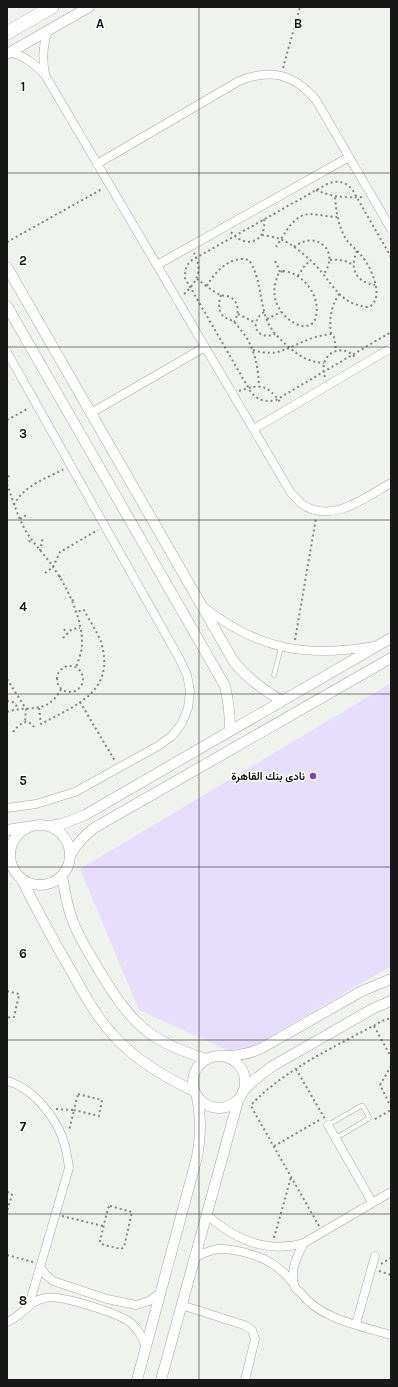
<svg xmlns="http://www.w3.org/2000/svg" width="398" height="1387" font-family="Karla,Vazirmatn,sans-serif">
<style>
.green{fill:#e6defc}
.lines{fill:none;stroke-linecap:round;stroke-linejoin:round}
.service-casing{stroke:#a7a9a5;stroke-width:5}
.minor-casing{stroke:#a7a9a5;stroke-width:9}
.tertiary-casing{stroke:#a7a9a5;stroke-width:11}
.primary-casing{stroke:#a7a9a5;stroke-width:14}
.path{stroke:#848683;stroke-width:2;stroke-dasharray:2 3;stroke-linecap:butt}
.service{stroke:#fff;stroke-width:4}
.minor{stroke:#fff;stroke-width:8}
.tertiary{stroke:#fff;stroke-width:10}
.primary{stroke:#fff;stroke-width:13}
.grid{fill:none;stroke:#171817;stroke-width:1;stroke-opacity:0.55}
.poi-dot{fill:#7144bc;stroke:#fdfffc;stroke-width:1.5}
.labels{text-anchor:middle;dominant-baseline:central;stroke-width:3;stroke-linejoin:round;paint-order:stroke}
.poi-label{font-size:11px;font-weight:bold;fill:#171817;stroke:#fdfffc;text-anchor:end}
.grid-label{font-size:13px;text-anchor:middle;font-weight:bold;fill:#171817;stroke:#fdfffc;stroke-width:3;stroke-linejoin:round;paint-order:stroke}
</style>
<rect width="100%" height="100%" fill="#f0f2ee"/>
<path class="green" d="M391 683V966L238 1055 139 1010 80 869Z"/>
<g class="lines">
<defs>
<path id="service" d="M274 675 281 647
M328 1125 361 1106H363L369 1117 368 1119 336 1138"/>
<path id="minor" d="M11 52C25 57 34 63 45 75L291 493C295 496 298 501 302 504 331 525 366 497 391 483
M45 74C42 58 43 46 48 30
M97 164 239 81C271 68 294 74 316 100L391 229
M157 265 349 157
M7 352 179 658 187 675 190 691 188 708 182 723 172 736 158 746 75 792 36 804 7 808
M91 413 205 347
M254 429 391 348
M205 608C259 650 308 658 374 646
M7 1081C34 1088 59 1121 65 1146 67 1153 68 1161 69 1168L29 1305
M328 1125 372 1202
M391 1192 304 1243C298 1254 290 1269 294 1284 294 1287 298 1291 301 1293 320 1319 361 1326 391 1335
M207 1215C234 1239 267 1254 304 1243
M195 1257C202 1254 210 1250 218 1249 234 1248 262 1256 274 1265 282 1270 288 1277 294 1284
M40 1267 46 1275 53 1281 107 1299 136 1305 149 1301 160 1293
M181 1305 244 1325 252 1330 255 1339 245 1380
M7 1322C22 1316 29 1301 45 1298 59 1294 122 1314 132 1324 140 1331 143 1339 146 1348
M356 1324 375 1256"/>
<path id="tertiary" d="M7 54 89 7
M7 267 234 662C248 679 263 690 282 701
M7 306 225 686C229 702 230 715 230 731
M10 855a30 30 0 1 1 60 0a30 30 0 1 1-60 0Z
M50 826 62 824 85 815 391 638
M7 830 26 827
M70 855C77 844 83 836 94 828L391 658
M62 876C65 892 67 908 74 924 80 939 89 953 97 967 113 993 129 1020 155 1037 171 1047 188 1053 206 1059
M21 878C37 910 54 942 73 974 85 996 97 1018 115 1037 137 1061 165 1077 194 1091
M193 1082a26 26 0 1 1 52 0a26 26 0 1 1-52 0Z
M225 1056C238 1056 248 1054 260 1049L362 991 391 979
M245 1089 253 1081 271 1067 374 1008 391 1001
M137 1380 197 1157C201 1135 201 1119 197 1097
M161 1380 238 1101"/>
<path id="primary" d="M7 33 52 7"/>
</defs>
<use href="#service" class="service-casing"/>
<use href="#minor" class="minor-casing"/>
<use href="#tertiary" class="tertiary-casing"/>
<use href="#primary" class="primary-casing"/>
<path class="path" d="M283 68 300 7
M316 190C332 197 345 198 363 197
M231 232C245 249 267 243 264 219
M262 235C268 236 275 237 280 239 292 243 311 260 319 269 335 288 342 305 369 307 386 298 370 265 361 255 356 249 350 245 346 239 338 226 336 211 335 196
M7 242 102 189
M276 247C284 235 293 215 309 214 318 214 328 217 337 217
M294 247C317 229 341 252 323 275
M357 251C349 269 356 282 375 285
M391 257 352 189C344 181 337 180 327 184L192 260C186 265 185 270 185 278L249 389C255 399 264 403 276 400L391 332
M330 260C339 259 345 260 353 265
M275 261 280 272
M283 271C305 273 324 300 314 322 303 333 285 319 279 308 274 300 273 290 276 281 277 276 278 273 283 271Z
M298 276 305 265 310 261
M197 279C204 284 213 292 221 295 222 296 225 295 227 296 239 299 240 313 234 322
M207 286C215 271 231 255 249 260 262 280 259 302 268 323 273 333 282 341 290 348 300 357 310 362 324 363
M184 294C198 281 203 270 194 253
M221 295C219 301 218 307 221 313 224 319 229 318 234 322 236 323 238 327 240 329 254 345 258 365 259 386
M264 312C248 323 257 341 275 334
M238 314 256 323
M267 319 281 312
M331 334C329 318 331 307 339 294
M253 350C279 358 287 347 310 339 317 336 324 335 331 334L334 337 336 350
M325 377C317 355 341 341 356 358
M239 391C261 383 267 385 281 403
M7 420 29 408
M7 482 9 475
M7 484C13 501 18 518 27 533 35 545 45 555 53 567 67 586 83 620 82 644 82 653 78 660 76 668
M14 505C23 486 47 478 64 469
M20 519 28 514
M29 542 31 538
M40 551 43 537
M45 573 53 567 60 552 98 530
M59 577 64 575
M72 601 76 598
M64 629 67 634
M63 638 72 629 80 628
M295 640 316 518
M57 679a13 13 0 1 1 26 0a13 13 0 1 1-26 0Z
M7 679 26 709 25 722
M7 701 13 702 16 705 17 709
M80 702 115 761
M39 708 41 724C76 705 116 692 101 642 97 631 89 620 84 610L75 612
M7 712C29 704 47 716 61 689
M13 732C19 724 27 717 34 727
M7 991 19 994V995L14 1017 12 1018 7 1017
M374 1026 391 1057
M391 1066 380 1085 391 1107
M296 1069 325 1119
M78 1094 102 1100 99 1116 74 1110Z
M56 1109 74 1110 69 1131
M375 1119 391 1110
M274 1146 321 1119
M7 1192 11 1193 12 1195 7 1211
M110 1206 132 1212 124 1247 121 1249 101 1244 100 1241 108 1208Z
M62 1216 103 1226
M319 1226 252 1108V1104C286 1068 339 1045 382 1021L391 1018
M274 1238 291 1177
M7 1255 33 1262
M381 1264 391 1258
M379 1271 391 1275"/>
<use href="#service" class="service"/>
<use href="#minor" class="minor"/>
<use href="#tertiary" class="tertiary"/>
<use href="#primary" class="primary"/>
</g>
<path class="grid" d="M199 7V1380M7 173H391M7 347H391M7 520H391M7 694H391M7 867H391M7 1040H391M7 1214H391"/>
<circle class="poi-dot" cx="313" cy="776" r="4"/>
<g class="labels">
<g class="poi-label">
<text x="305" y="776">نادى بنك القاهرة</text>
</g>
</g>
<g class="grid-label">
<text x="100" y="28">A</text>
<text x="298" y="28">B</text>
<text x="23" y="91">1</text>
<text x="23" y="265">2</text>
<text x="23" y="438">3</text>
<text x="23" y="611">4</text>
<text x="23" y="785">5</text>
<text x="23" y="958">6</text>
<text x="23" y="1131">7</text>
<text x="23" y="1305">8</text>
</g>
<rect width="398" height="1387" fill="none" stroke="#171817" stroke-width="16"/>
</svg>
